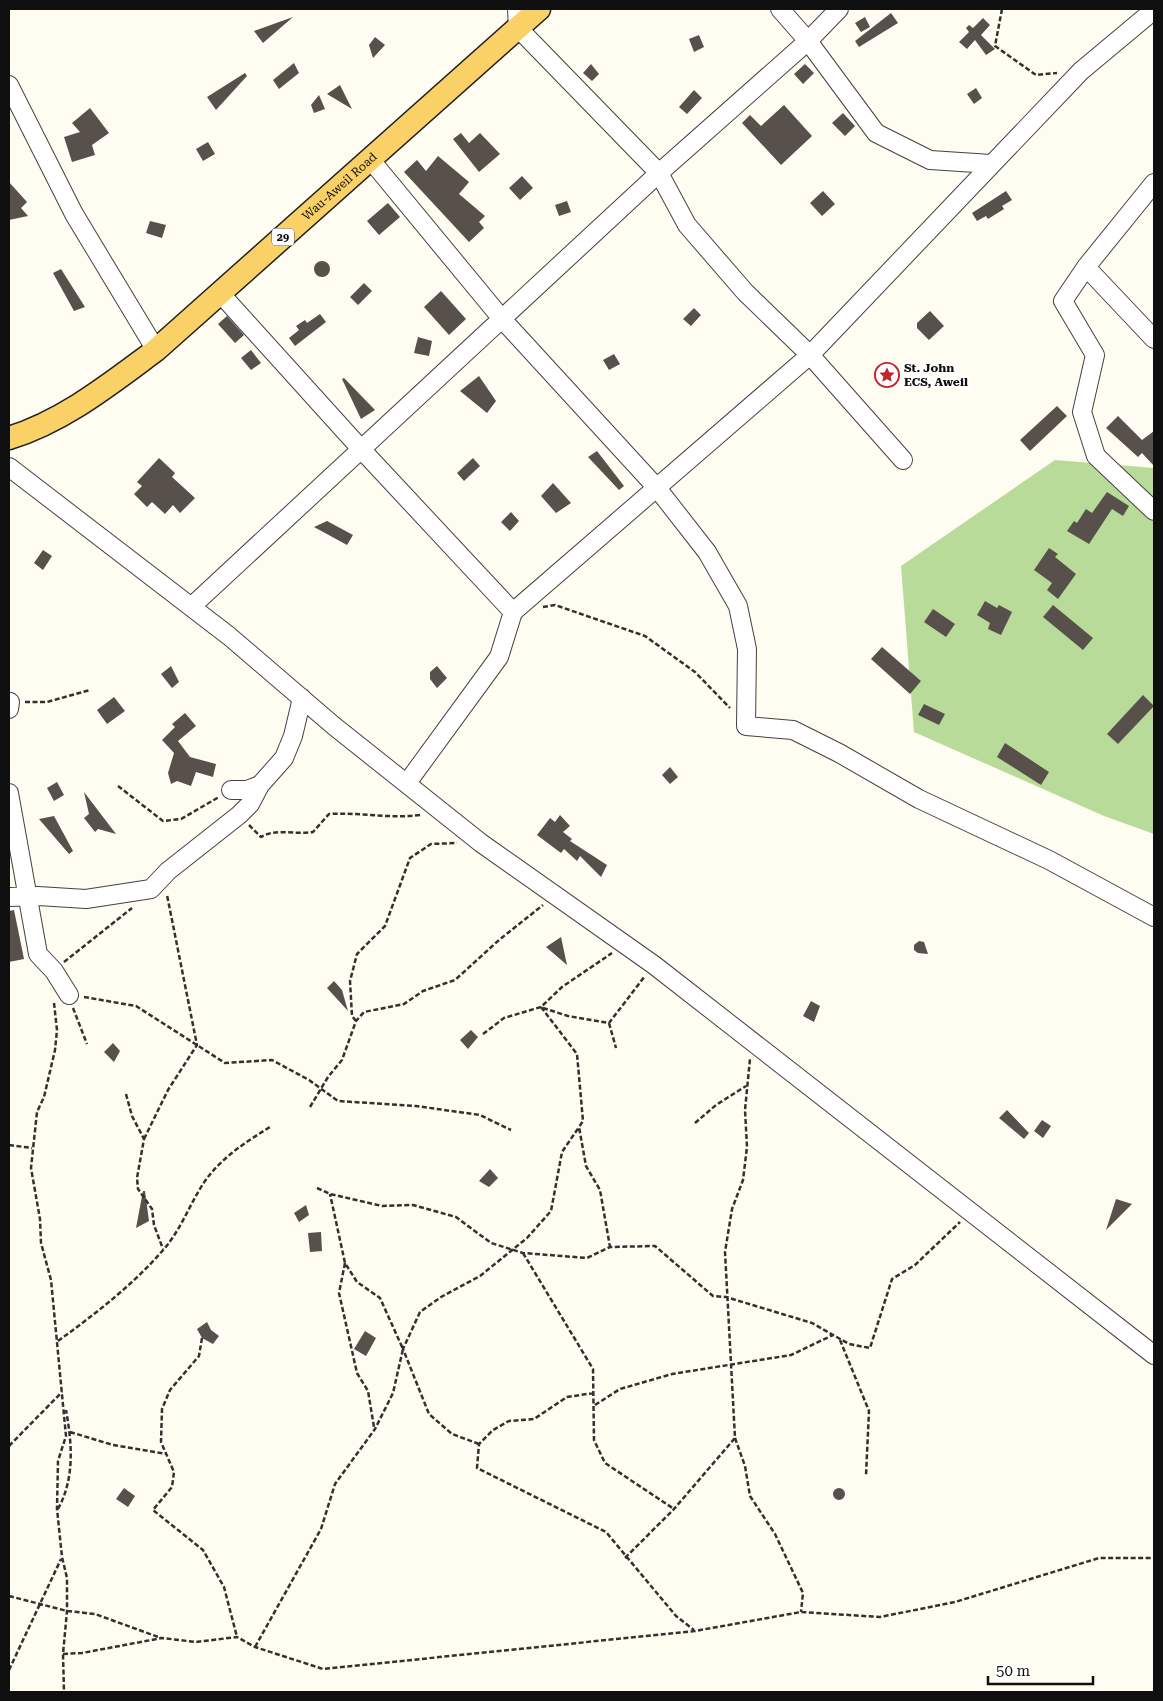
<svg xmlns="http://www.w3.org/2000/svg" width="1163" height="1701" font-family="'Roboto Serif',serif">
<style>
.forest{fill:#b9db99}
.building{fill:#58504b}
.lines{fill:none;stroke-linecap:round;stroke-linejoin:round}
.minor-casing{stroke:#424242;stroke-width:20}
.major-casing{stroke:#202020;stroke-width:25}
.path{stroke:#313131;stroke-width:2.5;stroke-dasharray:5 2.5;stroke-linecap:butt}
.minor{stroke:#fff;stroke-width:18}
.major{stroke:#f9d167;stroke-width:22}
.labels{text-anchor:middle;dominant-baseline:central;stroke-width:5;stroke-linejoin:round;paint-order:stroke}
.shield{fill:#fff;stroke:#575757;stroke-width:1}
.shield-label{font-size:11px;font-weight:bold;fill:#0f0f0f}
.street-label{font-size:12px;fill:#0f0f0f;stroke:#fff}
.poi-label{font-size:12px;font-weight:bold;fill:#0f0f0f;stroke:#fff;text-anchor:start}
</style>
<rect width="100%" height="100%" fill="#fffcf1"/>
<path class="forest" d="M1055 460 1154 468V834L1104 816 914 732 901 566Z"/>
<path class="building" d="M891 13 898 23 859 47 855 41Z
M293 17 263 43 254 31Z
M865 17 870 27 861 32 855 23Z
M983 18 990 25 981 35 995 49 986 55 975 40 967 49 959 42 969 32 966 28 969 25 973 28Z
M699 35 704 47 694 52 689 39Z
M375 37 385 45 373 58 369 45Z
M294 63 299 73 279 89 273 80Z
M591 64 599 74 592 81 583 73Z
M805 64 814 73 803 84 794 74Z
M245 73 247 76 216 110 207 97Z
M340 85 352 109 327 94Z
M976 88 982 98 974 104 967 94Z
M694 90 702 98 687 114 679 107Z
M319 95 325 109 314 113 311 105Z
M784 105 812 136 781 165 742 123 750 115 761 126Z
M90 108 109 133 92 145 95 155 72 162 64 137 80 132 72 123Z
M843 113 855 126 845 136 832 123Z
M461 133 469 143 480 133 500 154 479 172 453 139Z
M208 142 215 154 203 161 196 149Z
M438 156 469 182 459 194 485 216 479 222 484 228 469 242 404 172 417 160 426 171Z
M522 176 533 188 520 200 509 188Z
M9 182 27 202 21 208 28 216 9 220Z
M823 191 835 204 822 216 810 203Z
M1006 191 1012 200 1002 206 1004 209 988 219 986 216 977 221 972 213Z
M567 201 571 212 559 216 555 205Z
M388 203 400 217 379 235 367 221Z
M150 221 166 225 162 238 146 233Z
M314 269a8 8 0 1 1 16 0a8 8 0 1 1-16 0Z
M61 269 85 307 74 311 53 273Z
M364 283 372 291 358 305 350 297Z
M441 291 466 319 449 335 424 307Z
M694 308 701 315 691 326 683 319Z
M930 311 944 326 929 340 917 328V323Z
M320 314 326 322 295 346 289 338 299 330 296 326 305 320 307 323Z
M227 316 244 335 235 343 218 324Z
M418 337 432 341 429 356 414 353Z
M251 350 261 363 251 370 241 358Z
M614 354 620 364 609 370 603 360Z
M479 376 496 401 487 413 460 391Z
M344 378 375 410 361 419 342 379Z
M1057 406 1067 416 1030 451 1020 440Z
M1118 416 1142 440 1154 431V466L1142 453 1138 457 1106 428Z
M597 451 624 486 619 490 588 457Z
M159 458 175 473 172 477 195 498 180 513 173 505 165 514 152 502 147 507 134 494 142 486 137 482Z
M473 458 480 466 464 481 457 473Z
M553 483 571 503 556 513 541 496Z
M1107 492 1129 506 1123 516 1112 509 1089 544 1067 531 1074 521 1077 523 1086 509 1092 513Z
M511 512 519 521 510 531 501 522Z
M327 521 353 535 347 545 314 527Z
M1049 548 1058 554 1055 557 1076 574 1058 599 1047 590 1052 583 1034 570Z
M43 550 52 556 43 570 34 563Z
M985 601 997 608 999 605 1012 612 1001 635 988 629 990 623 977 615Z
M1053 605 1093 638 1083 650 1043 617Z
M933 609 955 624 946 637 924 622Z
M882 647 921 681 910 694 871 659Z
M171 666 179 682 172 688 161 674Z
M437 666 447 678 437 688 430 679V672Z
M1143 695 1154 706 1118 744 1107 734Z
M114 697 125 711 107 724 97 710Z
M924 704 945 714 939 725 918 715Z
M185 713 196 726 178 741 190 757 216 764 213 777 196 772 191 786 177 781 171 784 168 773 174 753 162 740 175 727 172 724Z
M1005 743 1049 772 1041 785 997 757Z
M670 767 678 777 670 784 662 775Z
M57 782 64 795 54 801 47 788Z
M84 792 116 834 98 829 95 832 84 818 89 814Z
M560 815 570 826 563 832 572 839 570 841 607 865 601 877 580 856 577 861 564 849 561 853 537 835 550 818 555 822Z
M54 816 73 851 69 854 39 819Z
M14 910 24 959 9 962V911Z
M561 937 567 965 546 947Z
M919 941 924 942 928 954 918 953 914 950V945Z
M334 981 342 990 348 1011 327 988Z
M811 1001 820 1006 814 1022 803 1016Z
M471 1030 478 1037 468 1049 460 1040Z
M113 1043 120 1051 114 1062 104 1052Z
M1007 1110 1029 1133 1024 1139 999 1118Z
M1042 1120 1051 1126 1043 1138 1034 1131Z
M490 1169 498 1178 489 1187 479 1181Z
M143 1191H145L149 1221 136 1228Z
M1116 1199 1132 1204 1106 1230Z
M306 1205 309 1215 299 1222 294 1213Z
M321 1232 322 1251 310 1252 308 1233Z
M207 1322 211 1330 219 1336 213 1344 202 1338 197 1329Z
M365 1331 376 1338 366 1356 354 1349Z
M833 1494a6 6 0 1 1 12 0a6 6 0 1 1-12 0Z
M124 1488 135 1496 128 1507 116 1499Z"/>
<g class="lines">
<defs>
<path id="minor" d="M517 9 518 28 659 173 687 225 745 292 810 355 903 460
M780 9 808 41 876 133 930 160 991 164
M9 85 74 214 156 350
M370 159 502 319 657 488 707 552 738 606 747 649 746 726 793 730 839 753 919 799 1049 860 1154 917
M1154 183 1086 267 1154 339
M1086 267 1063 301 1095 355 1082 412 1096 456 1154 511
M220 293 361 449 513 612
M9 467 229 636 334 726 481 843 654 965 1154 1355
M191 607 659 173 808 41 839 9
M9 709 10 702
M407 783 499 657 513 612 810 355 1081 71 1154 10
M231 790H247L260 785 284 758 293 736 302 698
M9 793 38 954 54 971 69 995
M9 897 38 896 86 899 151 889 168 871 239 815 250 804 260 785"/>
<g id="major">
<path id="s1" d="M9 438C64 421 110 384 156 350L539 9"/>
</g>
</defs>
<use href="#minor" class="minor-casing"/>
<use href="#major" class="major-casing"/>
<path class="path" d="M1002 9 995 46 1036 75 1057 73
M543 607 555 605 645 636 695 672 730 708
M25 702H47L90 690
M118 786 163 821 181 819 219 797
M249 825 261 837C275 828 295 835 313 832L329 814C360 812 389 819 420 815
M64 962 132 908
M84 997 136 1006 225 1063 272 1060 309 1080 338 1101 416 1106 480 1115 511 1130
M54 1003 57 1030 55 1050 44 1097 37 1112 31 1168 40 1219 41 1243 51 1280 66 1436 58 1461 57 1509 62 1557 67 1578V1611L63 1654 64 1692
M541 1007 577 1054 583 1121 579 1127 586 1166 600 1190 610 1247
M73 1008 87 1044
M543 1008 568 1016 609 1023 645 976
M356 1021 352 1016 350 981 357 954 385 926 410 858 431 844 457 843
M609 1023 616 1048
M483 1034 504 1018 541 1007 562 987 612 953
M126 1094 132 1116 144 1139 137 1178 138 1189 152 1209 154 1225 163 1249
M310 1107 328 1077 342 1060 356 1021 364 1012 404 1004 423 991 455 980 499 940 543 905
M695 1123 716 1105 746 1086
M144 1139 168 1090 197 1045 167 895
M9 1145 32 1148
M317 1188 330 1194 382 1206 413 1205 456 1217 491 1243 523 1253 587 1258 610 1247 655 1246 713 1296 726 1297 812 1323 849 1344 870 1348 892 1279 915 1265 960 1222
M523 1253 593 1369 594 1440 605 1463 674 1509
M345 1263 339 1293 357 1373 368 1391 374 1427
M202 1338 199 1356 170 1390 162 1409 161 1442 174 1472 172 1487 153 1510 203 1550 224 1587 237 1637
M840 1340 869 1411 866 1475
M58 1341C95 1314 133 1285 164 1249 182 1228 190 1203 205 1181 222 1157 246 1142 270 1127
M594 1393 567 1397 534 1419 509 1421 493 1430 479 1444 477 1468 606 1532 676 1616 694 1630
M595 1405 620 1389 672 1374 791 1355 833 1335
M70 1432 113 1445 167 1454
M735 1438 745 1466 750 1496 775 1534 803 1593 801 1612
M479 1444 452 1434 429 1414 403 1349 420 1312 441 1297 480 1276 527 1238 551 1211 562 1152 579 1127
M9 1446 62 1392
M58 1509C75 1478 72 1443 66 1410
M625 1558 674 1509 735 1438 725 1252 732 1209 743 1180 747 1147 745 1110 750 1059
M9 1596 67 1611 95 1614 161 1638
M255 1647 321 1529 335 1484 375 1429 393 1393 403 1349 380 1298 357 1282 345 1263 330 1194
M63 1654 82 1653 162 1638 196 1642 237 1637 255 1647 323 1669 695 1631 801 1612 880 1617 955 1602 1099 1558H1154
M9 1670 61 1559"/>
<use href="#minor" class="minor"/>
<use href="#major" class="major"/>
</g>
<defs>
<symbol id="sight-ring" viewBox="-11 -11 22 22"><circle r="9.5" fill="#fff" stroke="#c12531" stroke-width="1.5"/><path d="M0-6L1.8-2.2L6-1.7L2.9 1.2L3.7 5.4L0 3.3L-3.7 5.4L-2.9 1.2L-6-1.7L-1.8-2.2Z" fill="#c12531"/></symbol>
</defs>
<g fill-rule="evenodd">
<use href="#sight-ring" x="873" y="361" width="28" height="28"/>
</g>
<g class="labels">
<rect class="shield" x="272" y="228.5" width="22" height="17" rx="4"/>
<g class="shield-label">
<text x="283" y="237">29</text>
</g>
<g class="street-label">
<text stroke="none"><textPath href="#s1" startOffset="418">Wau-Aweil Road</textPath></text>
</g>
<g class="poi-label">
<text x="904" y="368">St. John<tspan x="904" dy="14">ECS, Aweil</tspan></text>
</g>
</g>
<rect width="1163" height="1701" fill="none" stroke="#0f0f0f" stroke-width="20"/>
<path d="M988 1676v8h105v-8" fill="none" stroke="#0f0f0f" stroke-width="2.5"/>
<text x="996" y="1676" font-size="15" fill="#0f0f0f" stroke="#ffffff" stroke-width="4" paint-order="stroke">50 m</text>
</svg>
